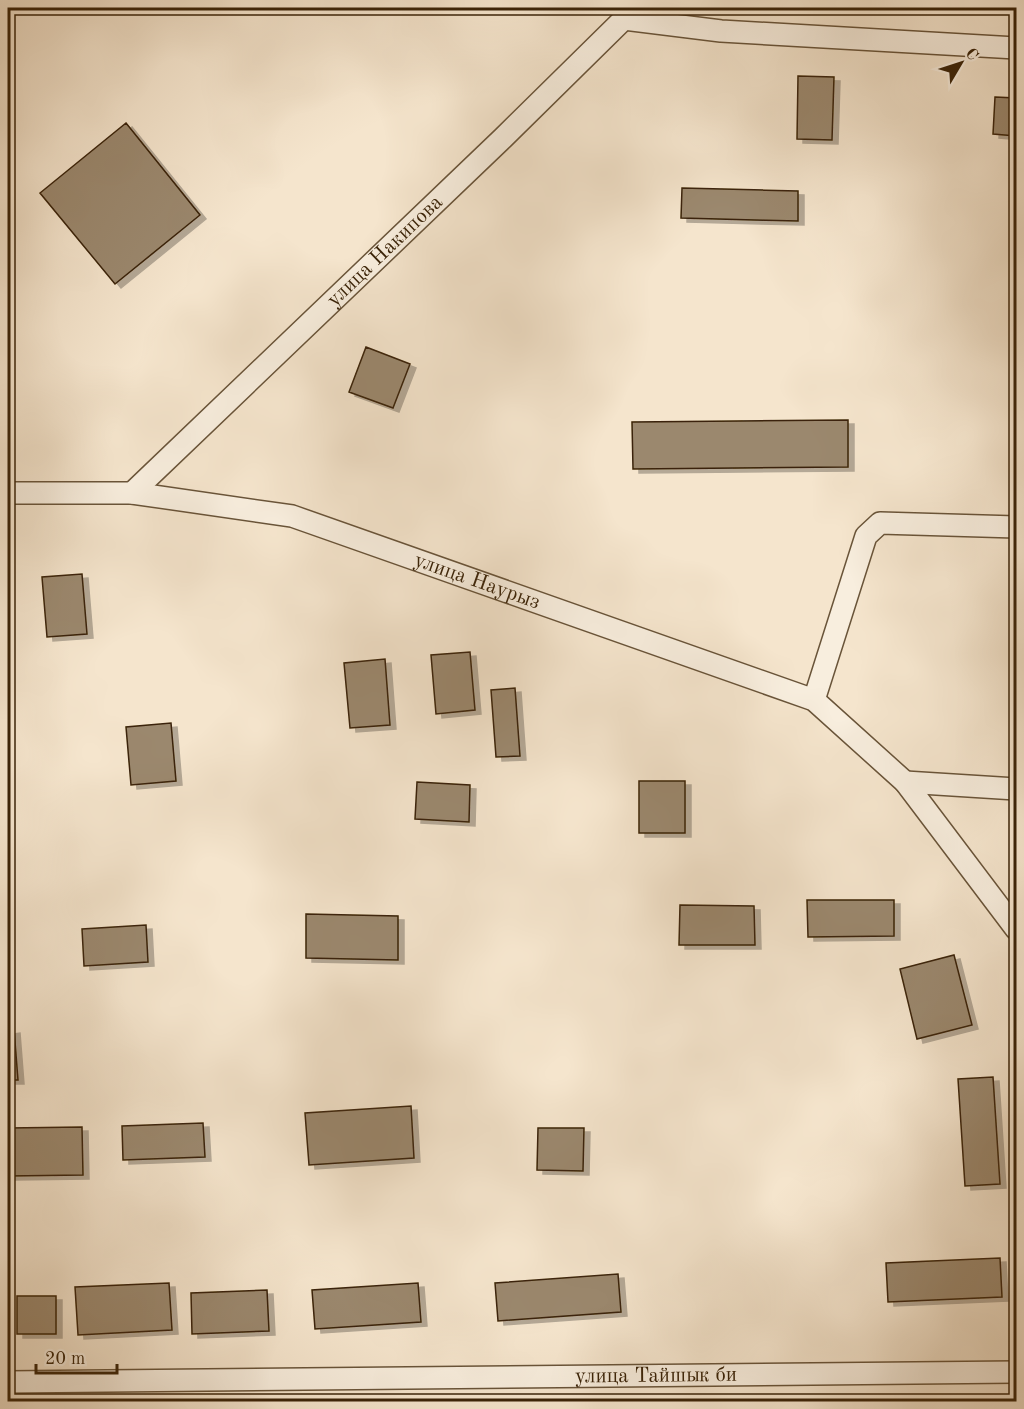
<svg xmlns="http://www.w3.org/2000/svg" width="1024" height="1409" font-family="'Old Standard TT',serif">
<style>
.building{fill:#9b886e;stroke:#3a2308;stroke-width:1.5;filter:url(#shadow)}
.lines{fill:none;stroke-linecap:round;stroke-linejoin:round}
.street-casing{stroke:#695439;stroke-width:24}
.street{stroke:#f8eede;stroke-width:21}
.labels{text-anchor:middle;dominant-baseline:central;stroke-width:4.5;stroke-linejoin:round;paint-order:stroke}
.street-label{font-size:21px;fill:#3a2308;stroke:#f8eede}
</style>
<defs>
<filter id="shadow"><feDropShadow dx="6" dy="4" stdDeviation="0" flood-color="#0004"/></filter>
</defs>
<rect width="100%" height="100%" fill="#f5e5cd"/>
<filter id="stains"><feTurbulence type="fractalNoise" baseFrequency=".00333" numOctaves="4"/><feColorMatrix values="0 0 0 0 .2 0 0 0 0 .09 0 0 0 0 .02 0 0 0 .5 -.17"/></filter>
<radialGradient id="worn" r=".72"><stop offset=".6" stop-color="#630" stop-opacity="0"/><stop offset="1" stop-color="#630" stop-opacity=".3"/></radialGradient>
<path class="building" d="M798 76 834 77 832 140 797 139Z
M995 97 1016 98V136L993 134Z
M126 123 200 215 115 284 40 193Z
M682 188 798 191V221L681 218Z
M366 347 410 364 393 408 349 392Z
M848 420V467L633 469 632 422Z
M82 574 87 634 47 637 42 577Z
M470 652 475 710 436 714 431 655Z
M385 659 390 725 350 728 344 663Z
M515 688 520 756 496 757 491 690Z
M171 723 176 781 131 785 126 727Z
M639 781H685V833H639Z
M417 782 470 785 469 822 415 819Z
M807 900H894V936L808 937Z
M680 905 754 906 755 945H679Z
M306 914 398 916V960L306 958Z
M146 925 148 962 84 966 82 929Z
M954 955 972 1025 917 1039 900 969Z
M14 1029 18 1080H8V1030Z
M993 1077 1000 1184 965 1186 958 1079Z
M411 1106 414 1158 309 1165 305 1113Z
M203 1123 205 1157 123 1160 122 1126Z
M82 1127 83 1175 8 1176V1128Z
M538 1128H584L583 1171 537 1170Z
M1000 1258 1002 1297 888 1302 886 1263Z
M618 1274 621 1312 498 1321 495 1283Z
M169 1283 172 1330 78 1335 75 1287Z
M418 1283 421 1322 315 1329 312 1290Z
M267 1290 269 1331 192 1334 191 1293Z
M17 1296H56V1334H17Z"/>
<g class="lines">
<defs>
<g id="street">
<path d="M624 19 721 31 1016 48"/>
<path id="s1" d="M8 493H132L292 516 814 700 905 782 1016 929"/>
<path id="s2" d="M132 493 503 138 635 8"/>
<path d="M814 700 866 536 880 523 1016 527"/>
<path d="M905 782 1016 789"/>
<path id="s3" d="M8 1382 1016 1372"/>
</g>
</defs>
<use href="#street" class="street-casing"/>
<use href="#street" class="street"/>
</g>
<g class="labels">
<g class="street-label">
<text stroke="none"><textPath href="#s2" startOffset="350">улица Накипова</textPath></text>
<text stroke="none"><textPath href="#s1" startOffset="482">улица Наурыз</textPath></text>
<text stroke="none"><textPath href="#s3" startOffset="648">улица Тайшык би</textPath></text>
</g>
</g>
<rect width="1024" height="1409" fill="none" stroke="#f5e5cd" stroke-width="30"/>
<rect x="9" y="9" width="1006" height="1391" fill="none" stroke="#3a2308" stroke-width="3"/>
<rect x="15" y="15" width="994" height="1379" fill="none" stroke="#3a2308" stroke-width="1.5"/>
<g transform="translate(961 63) rotate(51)" stroke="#f8eede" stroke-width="4.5" paint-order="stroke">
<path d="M0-4.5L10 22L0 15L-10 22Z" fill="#3a2308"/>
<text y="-9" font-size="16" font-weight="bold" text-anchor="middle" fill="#3a2308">С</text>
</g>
<path d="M36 1364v9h81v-9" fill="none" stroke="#3a2308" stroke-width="3"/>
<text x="45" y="1364" font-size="18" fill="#3a2308" stroke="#f8eede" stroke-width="4.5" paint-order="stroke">20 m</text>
<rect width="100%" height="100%" filter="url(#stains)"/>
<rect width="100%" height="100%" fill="url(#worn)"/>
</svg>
